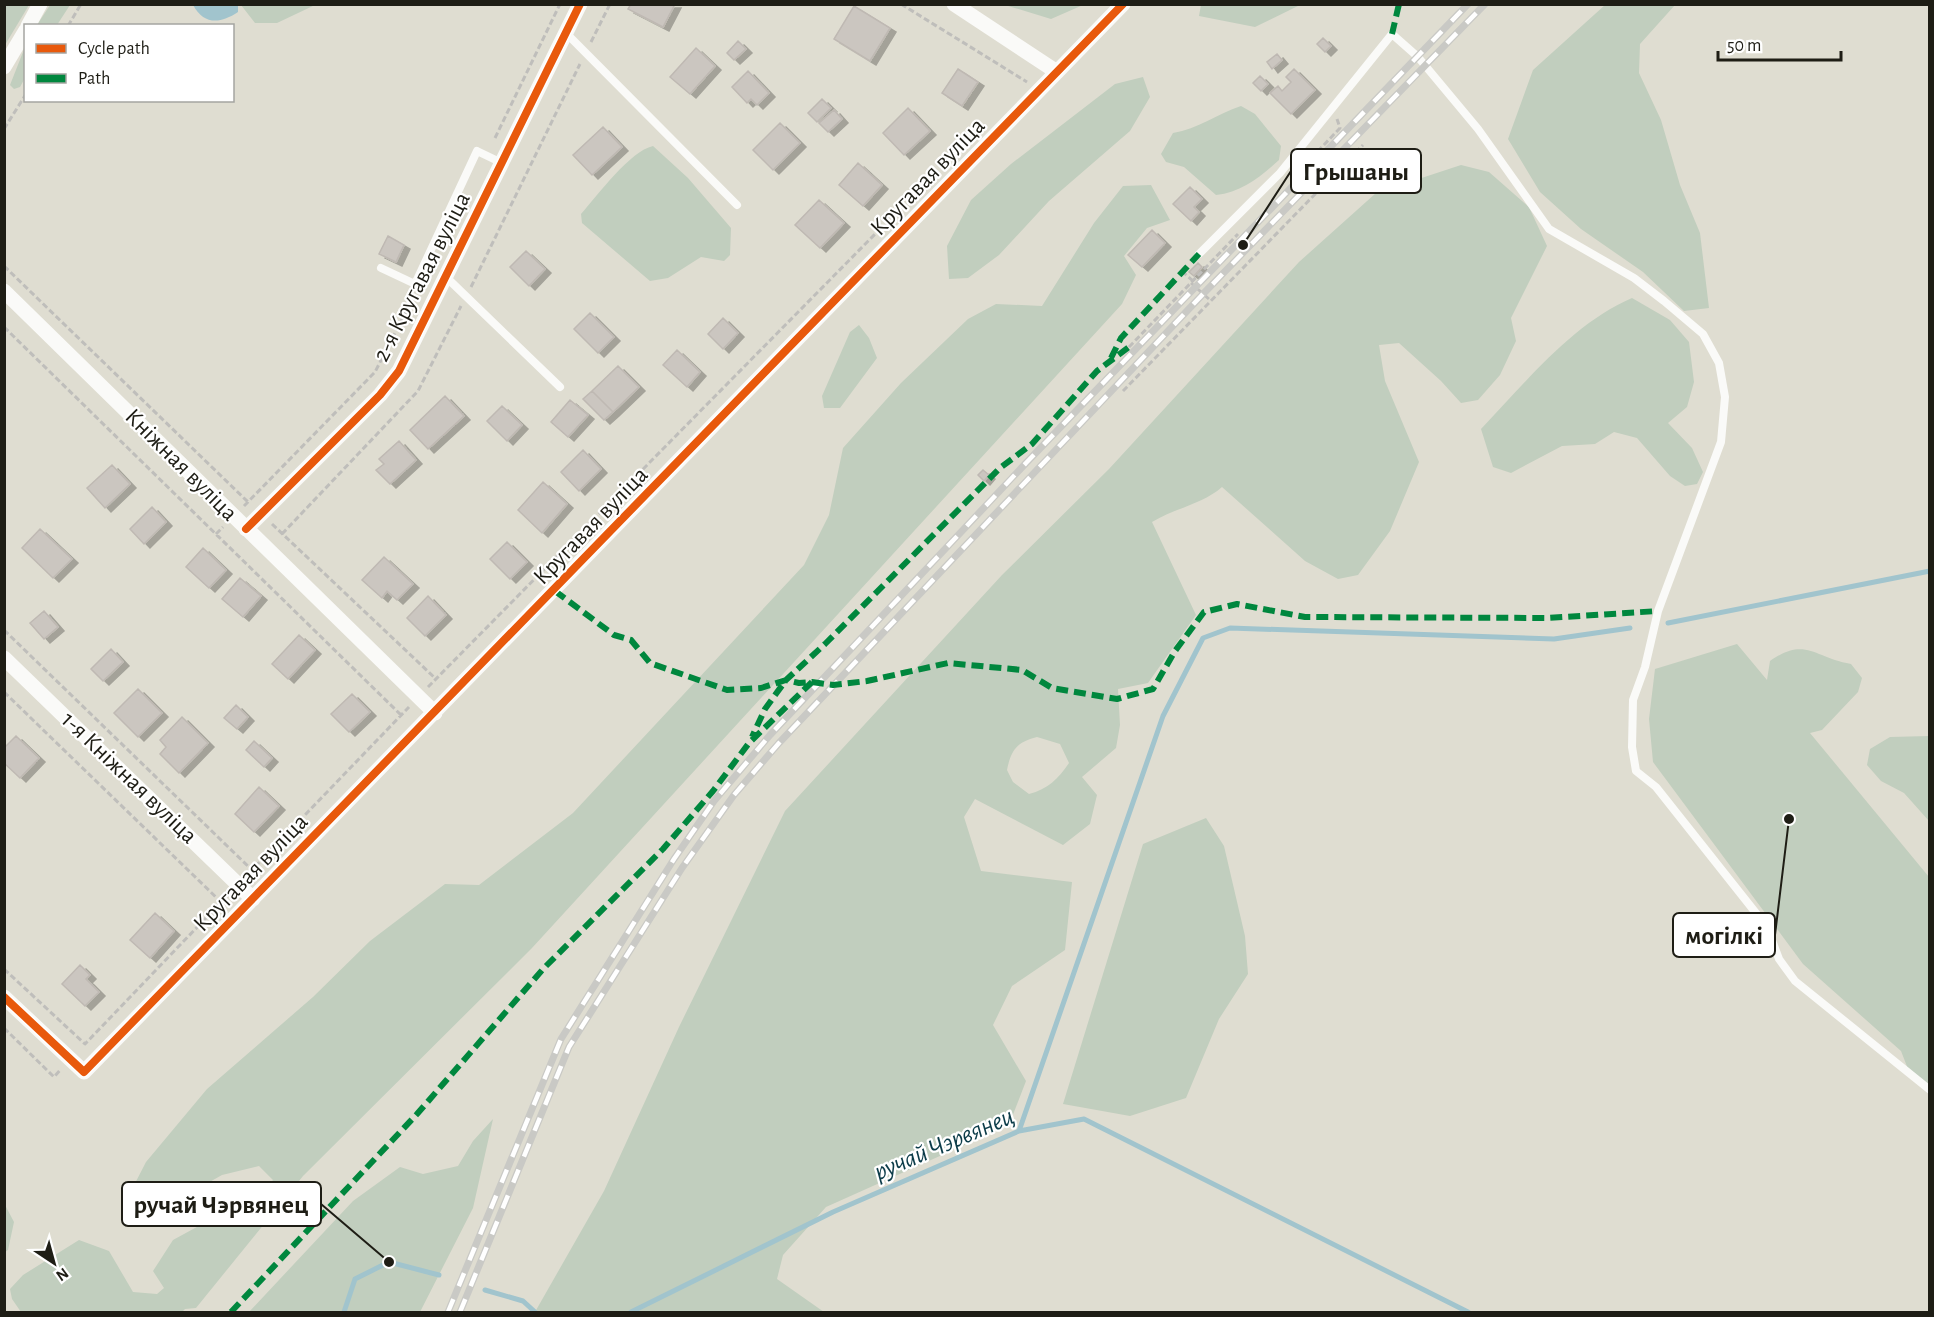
<svg xmlns="http://www.w3.org/2000/svg" width="1934" height="1317" font-family="'Alegreya Sans',sans-serif">
<style>
.green{fill:#c1cebe;fill-rule:evenodd}
.water{fill:#a1c4cd}
.lines{fill:none;stroke-linecap:round;stroke-linejoin:round}
.stream{stroke:#a1c4cd;stroke-width:5}
.building{fill:#cbc6c0;stroke:#bfb9b3;stroke-width:1.5;filter:url(#shadow)}
.path{stroke:#bfbebb;stroke-width:3;stroke-dasharray:6 3;stroke-linecap:butt}
.service{stroke:#fafaf8;stroke-width:8}
.minor{stroke:#fafaf8;stroke-width:15}
.rail-casing{stroke:#c9c9c5;stroke-width:7}
.rail{stroke:#fff;stroke-width:4.5;stroke-dasharray:14;stroke-linecap:butt}
.quiet{stroke:#00873e;stroke-width:6;stroke-dasharray:12 6;stroke-linecap:butt}
.cycleway-casing{stroke:#fff;stroke-width:11}
.cycleway{stroke:#e8590c;stroke-width:8}
.labels{text-anchor:middle;dominant-baseline:central;stroke-width:4.5;stroke-linejoin:round;paint-order:stroke}
.street-label{font-size:24px;fill:#1e1d15;stroke:#fff}
.water-label{font-size:26px;font-style:italic;fill:#0c3c49;stroke:#fff}
.leader{fill:none;stroke:#1e1d15;stroke-width:2}
.callout-dot{fill:#1e1d15;stroke:#fff;stroke-width:2}
.callout{fill:#fff;stroke:#1e1d15;stroke-width:2}
.callout-label{font-size:26px;text-anchor:middle;font-weight:bold;fill:#1e1d15}
</style>
<defs>
<filter id="shadow"><feDropShadow dx="6" dy="4" stdDeviation="0" flood-color="#0004"/></filter>
</defs>
<rect width="100%" height="100%" fill="#dfddd1"/>
<path class="green" d="M5 4 29 5 5 45 4 5Z
M50 5H70L57 25H37Z
M241 5V4L315 5 277 23H255Z
M1005 5H1083L1051 19Z
M1201 5V4L1300 5 1255 27 1199 16Z
M1605 5H1675L1640 44 1639 73 1661 120 1680 185 1700 233 1709 308 1684 311 1643 272 1581 229 1540 192 1508 139 1533 70Z
M25 47V78L20 87 14 89 10 85Z
M1143 77 1150 97 1130 131 1049 201 999 255 968 278 949 279 947 246 971 200 1011 164 1115 84Z
M1241 106 1255 114 1281 146 1279 160C1260 177 1242 192 1216 195L1184 167 1166 162 1161 154 1173 133C1198 129 1217 114 1241 106Z
M653 146 688 178 731 228 730 255 724 261 701 257 668 278 650 281 582 223 581 214C598 195 630 151 653 146Z
M1461 165 1489 172 1529 207 1547 246 1511 318 1516 341 1500 375 1478 400 1461 403 1441 381 1399 343 1379 345 1385 381 1419 462 1390 531 1358 575 1338 579 1305 561 1222 487C1203 504 1175 508 1152 522L1196 615 1148 683 1118 689 1120 725 1116 748 1082 777 1097 795 1090 824 1063 845 975 799 964 817 981 871 1072 882 1065 950 1012 986 993 1025 1026 1081 1009 1125 826 1207 783 1255 777 1279 824 1312H535L604 1191 679 1027 785 811 1002 575 1109 469 1299 262 1376 193ZM1037 737 1060 744 1069 763C1058 779 1048 789 1029 794L1013 782 1007 770C1011 750 1017 742 1037 737Z
M1151 185 1170 220 1147 228 1124 256 1136 275 1122 304 532 948 303 1176 196 1308 185 1309 182 1312H21L12 1299 10 1289 23 1275 79 1240 109 1251 133 1292 157 1294 164 1288 153 1271 173 1240 206 1222 242 1216 273 1180 259 1166 222 1175 174 1202 148 1206 129 1195 146 1162 207 1089 313 997 370 941 445 884 479 885 573 813 804 565 829 515 843 448 901 383 968 319 996 304 1042 306 1094 223 1123 186Z
M1632 298 1670 320 1689 342 1694 382 1687 407 1668 423 1692 448 1703 472 1697 484 1685 486 1670 476 1637 438 1614 432 1595 444 1562 446 1511 473 1493 467 1481 429C1525 383 1573 323 1632 298Z
M859 325 869 338 877 358 840 408H824L822 396 850 332Z
M1737 644 1767 680 1770 661C1806 636 1814 658 1851 664L1862 678 1858 692 1822 730 1810 733 1929 877V1087L1908 1069 1901 1051 1803 964 1653 762 1649 719 1655 669Z
M1929 736H1930L1929 821 1904 793 1881 781 1867 765 1870 749 1890 737Z
M1206 818 1224 846 1245 936 1248 974 1219 1019 1186 1098 1130 1116 1063 1104 1143 844Z
M493 1119 473 1208 420 1312H249L353 1201 400 1167 423 1174 458 1166 473 1141Z
M4 1203 14 1222 8 1250 5 1252Z"/>
<path class="water" d="M193 5H238V12C220 24 204 25 193 5Z"/>
<g class="lines">
<path class="stream" d="M1668 623 1930 571
M1019 1131 1163 716 1203 638 1230 628 1554 639 1630 628
M485 1290 523 1301 535 1312
M344 1312 355 1279 389 1262 439 1275
M631 1312 833 1212 1019 1131 1084 1119 1468 1312"/>
</g>
<path class="building" d="M631 4H675L663 27 628 9Z
M854 6 890 28 870 61 834 39Z
M1323 38 1331 46 1325 52 1317 44Z
M738 41 746 49 734 60 727 53Z
M696 48 715 66 690 94 670 77Z
M1277 54 1282 60 1272 69 1267 62Z
M958 69 978 82 962 106 942 93Z
M1294 69 1315 90 1291 114 1270 93 1278 86 1282 91 1291 82 1286 77Z
M748 71 769 93 757 105 751 99 747 103 732 87Z
M1260 76 1268 84 1261 91 1253 83Z
M822 99 831 108 817 122 808 113Z
M908 108 930 131 904 155 883 133Z
M834 110 842 119 828 132 819 123Z
M780 123 800 143 773 170 753 150Z
M603 127 622 147 592 175 573 155Z
M858 163 882 185 863 206 839 185Z
M1190 187 1202 199 1194 207 1199 212 1191 221 1173 204Z
M819 200 844 223 820 248 795 225Z
M1152 230 1165 243 1142 267 1128 255Z
M388 236 404 245 396 262 379 254Z
M526 251 545 269 529 286 510 267Z
M1198 263 1202 267 1194 276 1189 272Z
M590 313 614 337 598 353 574 329Z
M723 318 738 333 723 349 708 334Z
M677 350 700 372 687 387 663 365Z
M618 366 639 387 613 412 592 391Z
M592 391 613 412 604 420 583 399Z
M445 396 464 416 428 449 410 430Z
M570 400 588 415 568 437 551 422Z
M502 406 522 425 507 441 487 421Z
M399 441 416 460 390 484 376 470 384 464 379 459Z
M583 450 601 469 579 491 561 472Z
M112 465 130 484 105 508 87 488Z
M983 470 989 475 984 481 978 475Z
M543 482 567 504 542 533 518 510Z
M152 507 166 522 144 544 130 529Z
M40 529 72 559 53 578 22 548Z
M507 542 527 562 510 579 490 559Z
M203 548 226 570 209 588 186 567Z
M384 557 413 584 397 600 387 591 382 598 362 580Z
M240 578 261 596 243 617 222 599Z
M428 596 446 615 425 636 407 618Z
M44 611 58 627 44 639 30 623Z
M299 635 315 650 288 679 272 664Z
M111 649 123 662 103 681 91 669Z
M138 689 162 713 138 737 114 713Z
M352 694 370 712 349 732 331 714Z
M236 705 248 717 237 729 224 718Z
M182 717 208 743 179 773 160 754 166 747 160 740Z
M16 736 39 758 20 778 4 763V748Z
M254 741 272 758 264 767 246 750Z
M259 787 279 806 254 832 235 814Z
M155 913 174 931 150 958 130 940Z
M80 965 90 975 86 979 99 992 85 1006 62 984Z"/>
<g class="lines">
<path class="path" d="M901 4 1027 82
M4 5 5 4
M68 26 81 4
M591 42 610 4
M4 129 26 94
M495 138 560 4
M1299 171 1340 128 1337 119
M4 266 249 503
M1182 271 1193 281
M1191 283 1210 300
M471 287 580 64
M4 327 401 715
M1129 347 1238 234
M1123 391 1363 145
M244 506 375 372 414 296
M272 524 436 679
M216 534 223 527
M282 534 418 391 461 306
M4 630 252 870
M428 687 883 226
M4 692 221 902
M249 873 409 707
M4 969 85 1044 228 895
M4 1028 54 1077 61 1069"/>
<path class="service" d="M566 33 737 205
M1199 254 1280 173 1392 34 1418 57 1478 129 1549 229 1634 278 1664 301 1703 334 1719 363 1725 397 1721 442 1658 611 1645 667 1633 700 1632 747 1636 771 1656 787 1767 927 1779 959 1795 981 1930 1090
M381 268 415 284 477 151 502 163
M446 277 560 387"/>
<path class="minor" d="M954 4 1057 72
M28 26 40 4
M4 67 26 30
M4 291 435 713
M246 529 380 395 399 371 580 4
M4 658 253 899
M4 997 84 1072 1123 4"/>
<defs>
<path id="rail" d="M448 1312 561 1039 674 859 714 801 770 735 1026 463 1468 4
M460 1312 569 1047 682 868 734 795 779 743 1203 294 1485 4"/>
</defs>
<use href="#rail" class="rail-casing"/>
<use href="#rail" class="rail"/>
<path class="quiet" d="M1392 34 1399 4
M1111 358 1121 338 1199 254
M555 591 614 635 631 640 650 663 727 690 761 688 786 680 765 709 752 737
M812 682 833 685 867 681 948 663 1022 670 1052 688 1117 699 1153 689 1175 651 1204 612 1237 604 1305 617 1547 618 1658 611
M231 1312 417 1114 544 968 663 849 713 791 749 743 812 682 799 683 786 680 825 644 1000 468 1032 444 1097 371 1129 347"/>
<defs>
<path id="cycleway" d="M246 529 380 395 399 371 580 4
M4 997 84 1072 1123 4"/>
</defs>
<use href="#cycleway" class="cycleway-casing"/>
<use href="#cycleway" class="cycleway"/>
</g>
<g class="labels">
<g class="street-label">
<text transform="translate(928 177) rotate(-46)">Кругавая вуліца</text>
<text transform="translate(422 277) rotate(-63)">2-я Кругавая вуліца</text>
<text transform="translate(181 465) rotate(45)">Кніжная вуліца</text>
<text transform="translate(591 526) rotate(-46)">Кругавая вуліца</text>
<text transform="translate(129 778) rotate(44)">1-я Кніжная вуліца</text>
<text transform="translate(251 873) rotate(-46)">Кругавая вуліца</text>
</g>
<g class="water-label">
<text transform="translate(944 1144) rotate(-23)">ручай Чэрвянец</text>
</g>
</g>
<path class="leader" d="M1243 245L1291 171M1789 819L1775 935M389 1262L321 1204"/>
<g class="callout-dot">
<circle cx="1243" cy="245" r="6"/>
<circle cx="1789" cy="819" r="6"/>
<circle cx="389" cy="1262" r="6"/>
</g>
<g class="callout">
<rect x="1291" y="149" width="130" height="44" rx="6"/>
<rect x="1673" y="913" width="102" height="44" rx="6"/>
<rect x="122" y="1182" width="199" height="44" rx="6"/>
</g>
<g class="callout-label">
<text x="1356" y="180">Грышаны</text>
<text x="1724" y="944">могілкі</text>
<text x="221" y="1213">ручай Чэрвянец</text>
</g>
<rect width="1934" height="1317" fill="none" stroke="#1e1d15" stroke-width="12"/>
<rect x="24" y="24" width="210" height="78" fill="#ffffff" stroke="#a5a5a1" stroke-width="1.5"/>
<rect x="36" y="44" width="30" height="9" fill="#e8590c" stroke="#a5a5a1" stroke-width="1.5"/>
<text x="78" y="54" font-size="18" fill="#1e1d15">Cycle path</text>
<rect x="36" y="74" width="30" height="9" fill="#00873e" stroke="#a5a5a1" stroke-width="1.5"/>
<text x="78" y="84" font-size="18" fill="#1e1d15">Path</text>
<g transform="translate(54 1263) rotate(144)" stroke="#ffffff" stroke-width="4.5" paint-order="stroke">
<path d="M0-4.5L10 22L0 15L-10 22Z" fill="#1e1d15"/>
<text y="-9" font-size="16" font-weight="bold" text-anchor="middle" fill="#1e1d15">N</text>
</g>
<path d="M1718 51v9h123v-9" fill="none" stroke="#1e1d15" stroke-width="3"/>
<text x="1727" y="51" font-size="18" fill="#1e1d15" stroke="#ffffff" stroke-width="4.5" paint-order="stroke">50 m</text>
</svg>
